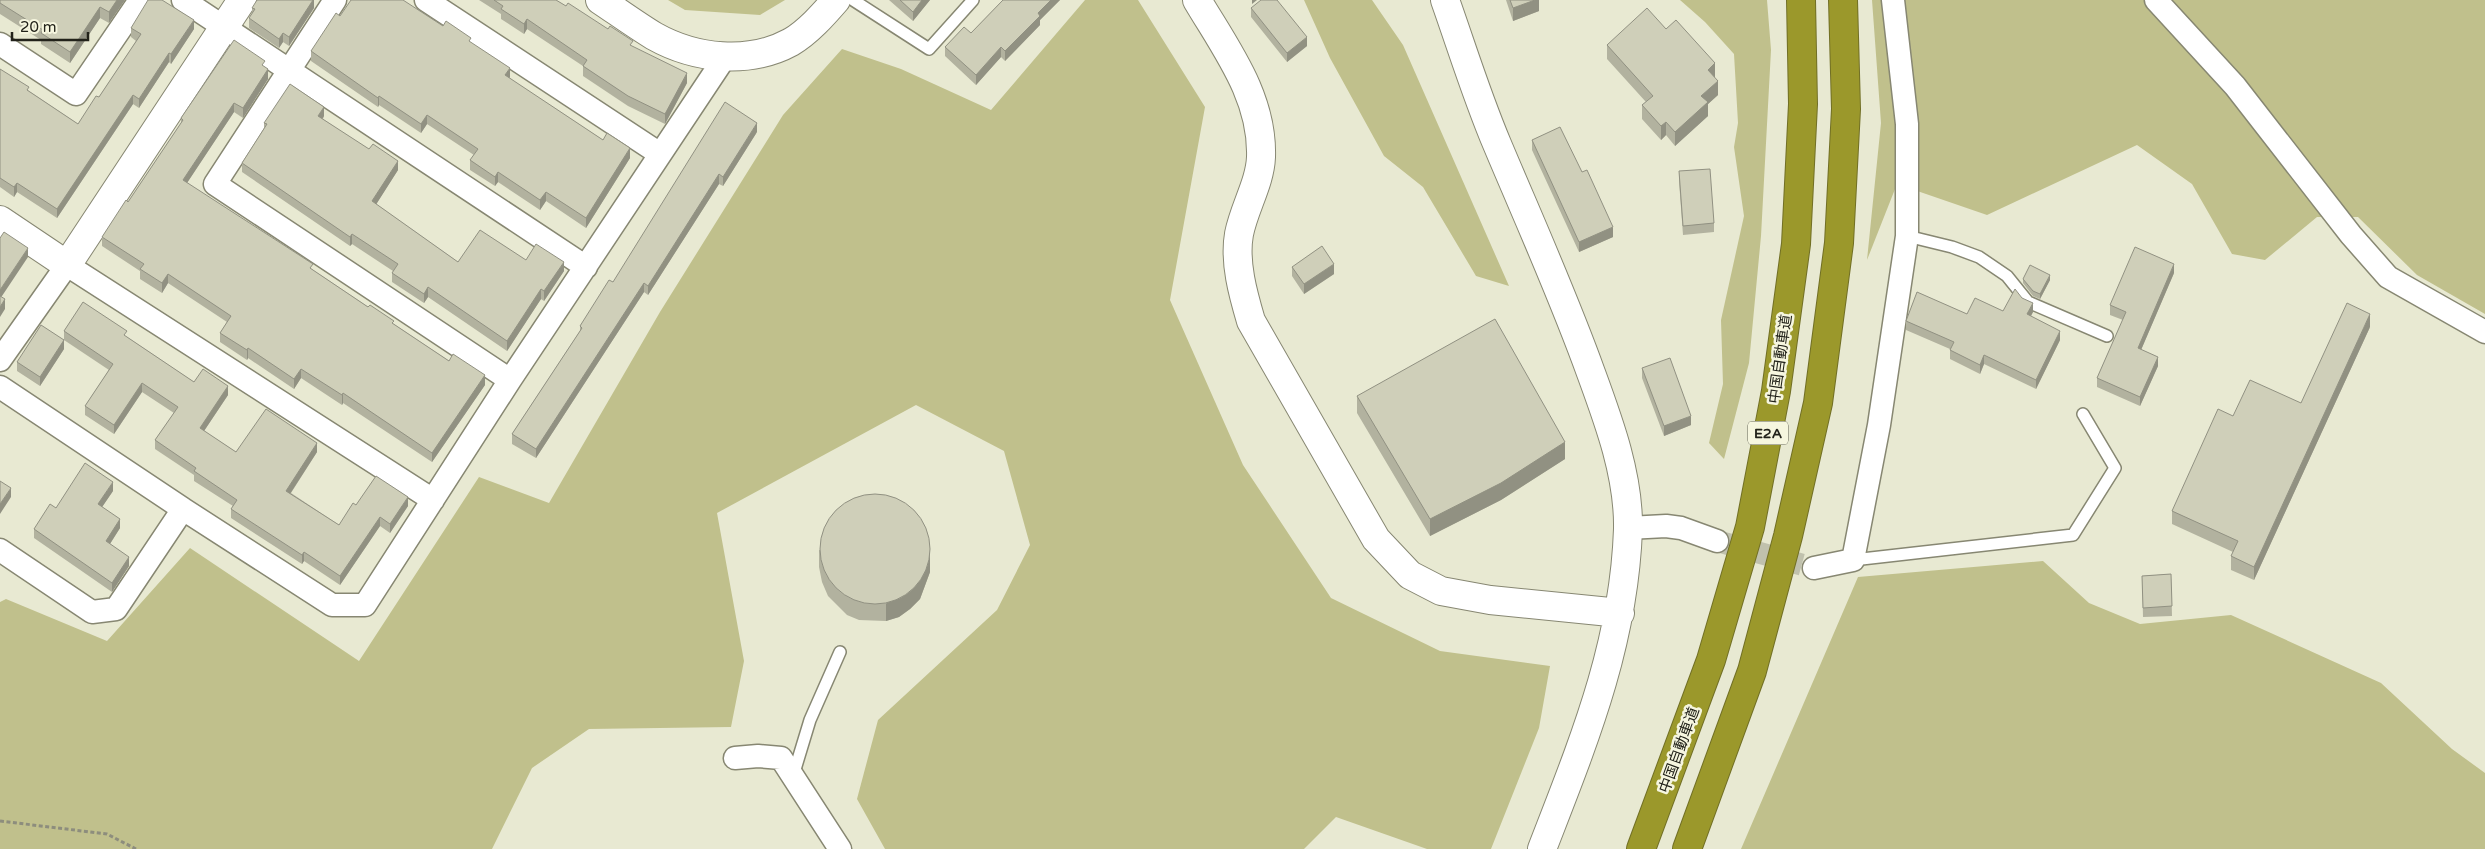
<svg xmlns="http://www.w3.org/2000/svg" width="2485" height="849" font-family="'Varela Round','Noto Sans JP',sans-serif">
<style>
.green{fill:#c0c08c}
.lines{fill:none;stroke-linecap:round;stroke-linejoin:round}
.street-tunnel{stroke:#c0c1ad;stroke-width:22;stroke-dasharray:22 11;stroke-linecap:butt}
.lane-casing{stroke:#878772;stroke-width:14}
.street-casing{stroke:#878772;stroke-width:25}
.secondary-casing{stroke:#878772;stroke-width:30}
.highway-casing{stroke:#716f25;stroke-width:30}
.path{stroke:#8d8d7d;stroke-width:3;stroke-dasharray:4 2.5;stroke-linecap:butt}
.lane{stroke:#fff;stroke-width:11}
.street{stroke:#fff;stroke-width:22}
.secondary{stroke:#fff;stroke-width:28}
.highway{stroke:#9b982b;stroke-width:28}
.wall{fill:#b2b29f}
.shaded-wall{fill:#919182}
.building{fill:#cfcfb9;stroke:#919182}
.labels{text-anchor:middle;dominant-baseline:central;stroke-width:5;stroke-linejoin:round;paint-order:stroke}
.shield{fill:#f6f6df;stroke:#626255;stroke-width:1}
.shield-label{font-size:14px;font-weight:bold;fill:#22221a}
.street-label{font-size:15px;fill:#22221a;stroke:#f6f6df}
</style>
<rect width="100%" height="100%" fill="#e8e9d2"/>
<path class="green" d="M668 0H785L760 15 685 10Z
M1085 0H1138L1205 107 1170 300 1243 465 1331 598 1440 651 1550 666 1539 728 1491 849H1427L1336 817 1304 849H885L857 799 878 720 997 610 1030 545 1004 451 916 405 717 513 744 661 731 727 589 729 532 768 492 849H0V602L6 599 107 641 190 548 359 661 479 477 549 503 660 312 783 115 842 49 901 69 991 110Z
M1304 0H1372L1403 45 1509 286 1476 276 1423 187 1384 156 1330 58Z
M1680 0H1767L1771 50 1761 236 1749 363 1724 459 1709 443 1723 384 1721 320 1744 216 1734 147 1738 123 1734 54 1705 22Z
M1872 0H2485V314L2417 275 2358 217H2317L2265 260 2232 254 2192 184 2137 145 1987 215 1897 184 1867 260 1881 123Z
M2043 561 2089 603 2140 624 2231 615 2381 683 2452 749 2485 773V849H1741L1858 577Z"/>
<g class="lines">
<path class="street-tunnel" d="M1717 541 1814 568"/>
<defs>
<path id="lane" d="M853 0 929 49 973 0
M1907 236 1952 247 1979 257 2007 276 2028 302 2107 336
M1853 560 2073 535 2115 468 2083 414
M793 776 810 720 840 652"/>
<path id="street" d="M183 0 586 267
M335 0 215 184 510 380
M426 0 660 154
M2156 0 2235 86 2351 235 2388 277 2485 332
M0 44 76 94 140 0
M0 360 67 265 433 500
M0 387 183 509
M1628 528 1666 526 1681 528 1717 541
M0 550 92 612 116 609 183 509 332 605H365L510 380 725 57
M1814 568 1853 560 1879 425 1907 236V124L1893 0
M735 758 758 756 781 758 840 849"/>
<path id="secondary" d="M600 0C618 12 636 25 654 36 695 59 749 65 791 42 808 32 823 15 836 0
M1197 0C1226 49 1263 97 1261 157 1260 183 1244 208 1239 234 1234 262 1243 294 1251 321L1376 539 1410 575 1441 591 1490 600 1620 613
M1445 0C1462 48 1477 97 1497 144 1529 220 1563 295 1591 373 1609 422 1629 476 1628 529 1624 645 1583 743 1542 849
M0 220 67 265 242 0"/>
<path id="highway" d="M1641 849 1711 660 1750 527 1776 391 1796 244 1803 104 1801 0
M1687 849 1752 671 1788 536 1818 403 1839 243 1846 109 1843 0"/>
</defs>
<use href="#lane" class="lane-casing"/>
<use href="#street" class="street-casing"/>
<use href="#secondary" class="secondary-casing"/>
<use href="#highway" class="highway-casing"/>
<path class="path" d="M0 821 107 834 136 849"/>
<use href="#lane" class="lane"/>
<use href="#street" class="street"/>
<use href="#secondary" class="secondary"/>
<use href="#highway" class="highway"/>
</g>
<path class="wall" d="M0 0H125L109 23 100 18 70 63 41 44V40L0 14Z
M314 0V8L289 46 283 42 279 48 249 28V18L252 13V8Z
M479 0H556L633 47 687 83 665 124 628 106 583 76V66L527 29 524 34 501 19V14Z
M889 0H930L913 21Z
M1003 0H1060L1040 20V25L1005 61 1001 57 976 85 945 56V47L971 33Z
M1506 0H1539V11L1513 21Z
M1251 8 1307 46 1287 62 1251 17Z
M443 26 471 43 510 77 509 78 630 158 586 228 546 201 540 210 498 182 495 186 470 170V160L474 155 427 124 421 133 379 105 378 107 311 61V51Z
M131 28 194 29 171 64 169 62 139 108 133 104 57 218 17 192 14 197 0 187V69L29 91 78 124 99 97 136 41 131 37Z
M1666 29 1715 77V78L1718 95 1708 104V116L1675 146 1666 135 1661 140 1642 119V105L1646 102 1607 59V45Z
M265 67 268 79 243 118 234 112 187 183 313 270 485 385 432 462 343 403 342 405 301 378 294 389 248 358 247 360 220 342V333L227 322 168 283 162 293 140 279V271L102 246V237L128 202 181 123V118Z
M324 116 323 119 398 170 376 204 458 262 526 260 564 271 544 301 541 299 507 351 428 297 424 303 392 282V273L393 271 352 244 350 246 242 172V163L264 128V123Z
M757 132 723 186 719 184 648 295 644 292 536 458 512 444V434L580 331V326L613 282Z
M1532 140 1582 172 1613 237 1579 252 1532 150Z
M1679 171 1714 223V232L1683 235 1679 181Z
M1292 267 1334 274 1304 294 1292 276Z
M2174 273 2141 350 2158 366 2140 406 2097 387V378L2123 320 2110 315V305Z
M2023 279 2050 280 2040 299 2033 296 2023 283Z
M2003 311 2033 312 2031 316 2060 340 2036 389 1984 364 1980 374 1950 359V349L1906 330V321L1967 314Z
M2370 327 2254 580 2231 570V556L2233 552 2172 524V511L2233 416 2301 403Z
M64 331 127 337 194 382 228 395 204 431 236 452H317L291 493 339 525 356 505 408 506 390 533 380 526 340 585 304 561 302 564 231 518V509L233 506 194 481V475L155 449V440L174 413 142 392 114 434 85 415V406L109 370 64 340V349L40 386 17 371V362L64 339Z
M1642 368 1691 425 1664 436 1642 378Z
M1357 396 1565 459 1501 500 1430 536 1357 413Z
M113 491 102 507 120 528 110 544 129 566 112 592 34 538V529L56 508Z
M819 550 930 572 920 599 910 609 899 617 886 621 859 620 847 615 828 596 822 582 819 567Z
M2171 574 2172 616 2143 617 2142 576Z"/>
<path class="shaded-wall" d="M117 0H125L109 23V12Z
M313 0H314V8L289 46V37Z
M922 0H930L913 21V12Z
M1051 0H1060L1040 20V25L1005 61V51L1038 13Z
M1252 0H1257L1252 4Z
M1535 0H1539V11L1513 21V8Z
M100 7V18L70 63V52Z
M527 19V29L524 34V24Z
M194 20V29L171 64V54Z
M283 33V42L279 48V39Z
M1307 37V46L1287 62V53Z
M1001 47V57L976 85V75Z
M169 53V62L139 108V99Z
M1715 63V77L1708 84V70Z
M510 68V77L505 85V75Z
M268 69V79L243 118V108Z
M687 73V83L665 124V114Z
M1718 81V95L1708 104V116L1675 146V132L1701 96Z
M133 95V104L57 218V209Z
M379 96V105L378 107V98Z
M234 103V112L183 189V180Z
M324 107V116L318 125V116Z
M427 115V124L421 133V124Z
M1666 122V135L1661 140V126Z
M757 123V132L723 186V177Z
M630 148V158L586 228V218Z
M398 161V170L372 211V201Z
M498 172V182L495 186V177Z
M719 174V184L648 295V286Z
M17 183V192L14 197V187Z
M546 192V201L540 210V200Z
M1613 227V237L1579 252V242Z
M352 234V244L350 246V237Z
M28 248V257L0 299V290Z
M564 262V271L544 301V291Z
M1334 264V274L1304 294V284Z
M2174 264V273L2138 357V348Z
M168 274V283L162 293V283Z
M2050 275V280L2040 299V294Z
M644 283V292L536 458V449Z
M428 287V297L424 303V294Z
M541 289V299L507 351V341Z
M5 299V309L0 317V307Z
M2033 303V312L2027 323V314Z
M2370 314V327L2254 580V567Z
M2060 331V340L2036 389V380Z
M64 340V349L40 386V377Z
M248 348V358L247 360V350Z
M1984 355V364L1980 374V365Z
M2158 357V366L2140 406V397Z
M301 369V378L294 389V379Z
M485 375V385L432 462V453Z
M142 383V392L114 434V425Z
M228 386V395L200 437V428Z
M343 393V403L342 405V395Z
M1691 416V425L1664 436V426Z
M1565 442V459L1501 500 1430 536V519Z
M317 443V452L286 500V491Z
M113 482V491L98 513V504Z
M11 488V497L0 514V504Z
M408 497V506L390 533V524Z
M380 517V526L340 585V576Z
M120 519V528L106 550V541Z
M304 552V561L302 564V555Z
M930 554V572L920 599 910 609 899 617 886 621V604Z
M129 557V566L112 592V583Z"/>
<path class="building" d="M0 0H117L109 12 100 7 70 52 41 33 43 30 0 3Z
M148 0H162L194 20 171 54 169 53 139 99 133 95 57 209 17 183 14 187 0 178V69L29 87 27 90 78 124 96 96 99 97 141 34 131 28Z
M257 0H313L289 37 283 33 279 39 249 18 255 9 252 8Z
M351 0H403L443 26 446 21 471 38 469 41 510 68 505 75 603 140 607 133 630 148 586 218 546 192 540 200 498 172 495 177 470 160 478 149 427 115 421 124 379 96 378 98 311 51 336 13 340 16Z
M494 0H556L566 6 568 3 608 29 610 26 633 41 630 45 687 73 665 114 628 96 583 66 587 60 527 19 524 24 501 9 503 6Z
M900 0H922L913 12Z
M1003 0H1051L1038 13 1040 16 1005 51 1001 47 976 75 945 47 964 27 971 33Z
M1261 0H1277L1307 37 1287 53 1251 8Z
M1510 0H1535L1513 8Z
M1647 8 1666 29 1676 20 1715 63 1708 70 1718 81 1701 96 1708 102 1675 132 1666 122 1661 126 1642 105 1653 96 1607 45Z
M234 40 265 61 262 65 268 69 243 108 234 103 183 180 313 264 310 268 368 307 370 305 394 321 392 323 449 361 453 354 485 375 432 453 343 393 342 395 301 369 294 379 248 348 247 350 220 333 231 316 168 274 162 283 140 269 144 264 102 237 126 200 128 202 183 120 181 118Z
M290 84 324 107 318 116 369 149 373 144 398 161 372 201 458 262 480 230 526 260 536 244 564 262 544 291 541 289 507 341 428 287 424 294 392 273 398 264 352 234 350 237 242 163 267 124 264 123Z
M725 102 757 123 723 177 719 174 648 286 644 283 536 449 512 434 582 328 580 326 609 280 613 282Z
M1560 127 1582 172 1587 170 1613 227 1579 242 1532 140Z
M1710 169 1714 223 1683 226 1679 171Z
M4 232 28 248 0 290V238Z
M1322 246 1334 264 1304 284 1292 267Z
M2135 247 2174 264 2138 348 2158 357 2140 397 2097 378 2126 312 2110 305Z
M2030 265 2050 275 2040 294 2033 291 2023 279Z
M2015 289 2022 298 2033 303 2027 314 2060 331 2036 380 1984 355 1980 365 1950 350 1954 342 1906 321 1917 292 1967 314 1975 298 2003 311Z
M0 296 5 299 0 307Z
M83 302 127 331 124 335 194 382 203 369 228 386 200 428 236 452 266 409 317 443 286 491 339 525 353 503 356 505 376 476 408 497 390 524 380 517 340 576 304 552 302 555 231 509 237 500 194 471 196 468 155 440 178 407 142 383 114 425 85 406 113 364 64 331Z
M2347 303 2370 314 2254 567 2231 556 2238 541 2172 511 2218 409 2233 416 2250 380 2301 403Z
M1495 319 1565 442 1501 483 1430 519 1357 396Z
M41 325 64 340 40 377 17 362Z
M1670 358 1691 416 1664 426 1642 368Z
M85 463 113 482 98 504 120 519 106 541 129 557 112 583 34 529 50 504 56 508Z
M0 481 11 488 0 504Z
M820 549a55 55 0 1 1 110 0a55 55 0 1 1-110 0Z
M2171 574 2172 606 2143 608 2142 576Z"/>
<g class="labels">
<rect class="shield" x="1748" y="421.5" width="40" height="23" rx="4"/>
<g class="shield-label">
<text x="1768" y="433">E2A</text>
</g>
<g class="street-label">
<text transform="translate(1780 359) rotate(-82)">中国自動車道</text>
<text transform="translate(1679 750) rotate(-70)">中国自動車道</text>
</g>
</g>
<path d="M12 32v8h76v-8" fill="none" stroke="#22221a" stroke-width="2.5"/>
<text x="20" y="32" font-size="15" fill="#22221a" stroke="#f6f6df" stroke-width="4" paint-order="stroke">20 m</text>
</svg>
